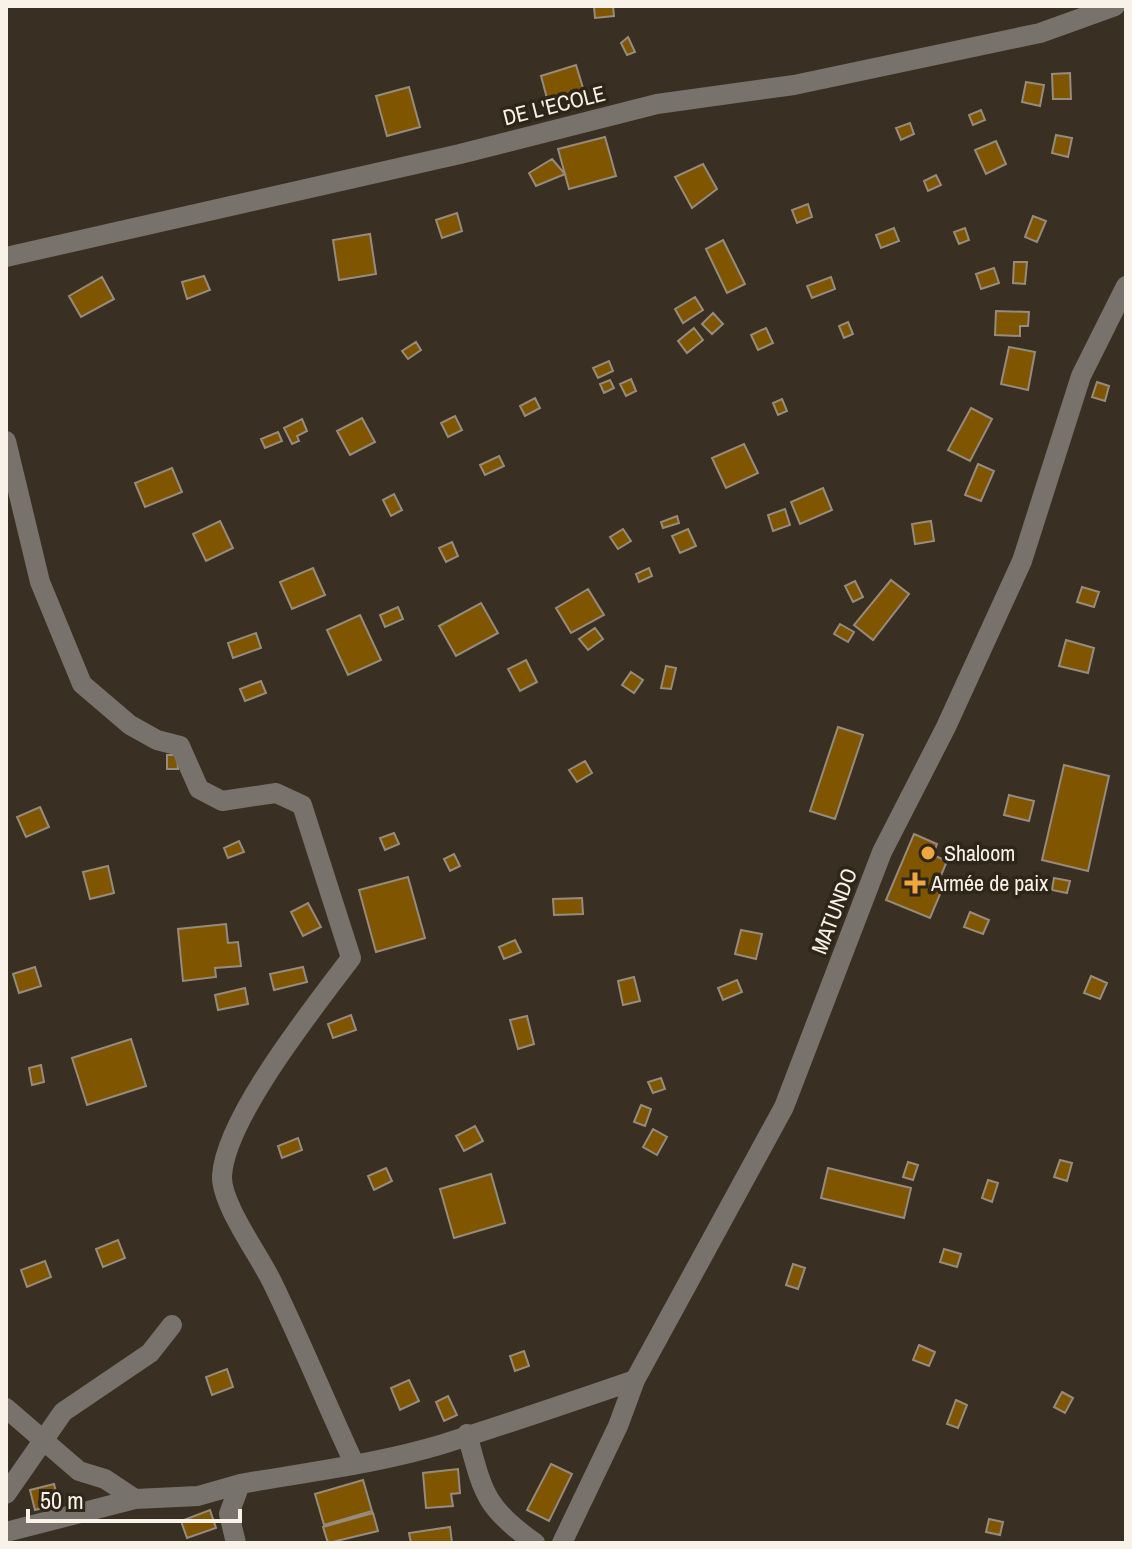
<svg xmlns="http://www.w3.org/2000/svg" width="1132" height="1549" font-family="'Archivo Narrow',sans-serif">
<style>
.building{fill:#7f5500;stroke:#968b7c;stroke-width:2}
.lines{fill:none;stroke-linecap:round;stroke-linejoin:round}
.minor{stroke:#77726c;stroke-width:20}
.poi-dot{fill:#f0a63e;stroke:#2f2619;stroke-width:3}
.labels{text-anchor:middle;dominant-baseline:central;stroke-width:7;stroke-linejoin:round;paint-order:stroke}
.street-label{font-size:22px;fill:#f8f2e9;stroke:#2f2619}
.poi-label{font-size:22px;fill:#f8f2e9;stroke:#2f2619;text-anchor:start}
</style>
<rect width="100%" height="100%" fill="#393023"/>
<path class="building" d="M594 6H613L614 16 595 18Z
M628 37 635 52 627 55 621 43Z
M576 65 584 91 548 102 541 76Z
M1070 73 1071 99H1053L1052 74Z
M1026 82 1044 85 1040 106 1022 102Z
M409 87 420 127 387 136 376 96Z
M981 110 985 120 973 125 969 115Z
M910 123 914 134 901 140 896 128Z
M1056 135 1072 138 1068 157 1052 153Z
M605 137 616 176 569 189 558 149Z
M996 141 1006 164 986 174 975 150Z
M552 159 565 174 536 186 529 173Z
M703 164 717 189 692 208 675 177Z
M936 175 941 185 928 191 924 181Z
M808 204 812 217 797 223 792 210Z
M457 213 462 231 442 238 436 220Z
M1033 216 1046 221 1037 242 1025 237Z
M894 228 899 241 881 248 876 235Z
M965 228 969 240 959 244 954 232Z
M370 234 376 274 339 280 333 240Z
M723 240 745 284 727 293 706 249Z
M1014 262H1027L1025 284 1013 283Z
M994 268 999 283 981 289 976 274Z
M204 276 210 290 187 299 182 282Z
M102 277 114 299 81 317 69 296Z
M831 277 835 289 812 298 807 286Z
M695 297 703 310 683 323 675 309Z
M996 311 1029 312 1028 326H1020V336L995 335Z
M713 313 723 324 712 334 702 324Z
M848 322 853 334 844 338 839 326Z
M694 328 703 340 687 353 678 341Z
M766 328 773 343 758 350 751 335Z
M416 342 421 350 408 359 402 351Z
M1009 347 1035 352 1028 390 1001 384Z
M609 361 613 371 598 378 593 368Z
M631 379 636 391 626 396 620 384Z
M610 380 614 388 604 393 600 384Z
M1097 382 1109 386 1105 401 1092 397Z
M535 398 540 408 525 416 520 406Z
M782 399 787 411 778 415 773 403Z
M971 408 992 419 970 461 948 450Z
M455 416 462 430 448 437 441 423Z
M362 418 375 442 350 455 337 431Z
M302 419 307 431 297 436 299 441 292 444 284 428Z
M278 432 282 441 265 448 261 439Z
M744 444 758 473 726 488 712 458Z
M499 456 504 466 485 475 480 465Z
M978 464 994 471 981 501 965 495Z
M172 468 182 492 145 507 135 483Z
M823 488 832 510 800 524 791 502Z
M394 494 402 510 391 516 383 500Z
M785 509 790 525 773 531 768 515Z
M677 516 679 523 663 528 661 522Z
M220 521 233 548 206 561 193 534Z
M931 521 934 541 915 544 912 524Z
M623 529 631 541 618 549 610 537Z
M688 529 696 546 680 553 672 536Z
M452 542 458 556 446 562 439 548Z
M313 568 325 595 292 609 280 582Z
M649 568 652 576 639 582 636 574Z
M891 580 909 594 873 640 854 625Z
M855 581 863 597 853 602 845 586Z
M1082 587 1099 592 1094 607 1077 602Z
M588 589 604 615 571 633 556 608Z
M481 603 498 633 456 656 439 626Z
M398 607 403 619 385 627 380 615Z
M360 615 381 660 348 675 327 630Z
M840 624 854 632 848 642 834 634Z
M595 628 603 639 588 650 579 639Z
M256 633 261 648 233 658 228 643Z
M1066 640 1094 648 1088 673 1059 666Z
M526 660 537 682 520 691 508 669Z
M666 666 676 668 671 689 661 688Z
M631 672 643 680 634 693 622 685Z
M261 681 266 693 245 701 240 689Z
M838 727 863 735 835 819 810 811Z
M167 755H177L178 769H167Z
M585 761 592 773 577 782 569 770Z
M1064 765 1109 776 1088 871 1042 860Z
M1009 795 1034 801 1029 821 1004 815Z
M40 807 49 827 26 837 17 817Z
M394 833 399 844 385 850 380 838Z
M914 834 937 844 933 855 947 861 937 885 943 887 930 918 886 900Z
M239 841 244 852 228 858 224 848Z
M454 854 460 866 450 871 444 859Z
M108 866 114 893 90 899 83 872Z
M408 877 425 938 376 952 359 890Z
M1054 878 1070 881 1067 893 1052 890Z
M582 898 583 914 554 915 553 899Z
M308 903 321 927 303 936 291 912Z
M970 912 989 920 983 934 964 927Z
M226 924 228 943 238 942 241 966 215 968 216 977 183 981 178 929Z
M741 930 762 934 756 959 735 954Z
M515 940 521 952 504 959 499 947Z
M35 967 41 986 19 993 13 974Z
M303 967 307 982 274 990 270 974Z
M1091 976 1107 983 1100 999 1084 993Z
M634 977 640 1001 623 1005 618 981Z
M737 980 742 992 723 1000 718 988Z
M245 988 248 1004 218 1010 215 995Z
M351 1015 356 1030 333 1038 328 1024Z
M527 1016 534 1044 518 1049 510 1020Z
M131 1039 146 1086 87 1105 72 1058Z
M41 1065 44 1082 32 1085 29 1068Z
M661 1078 665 1089 653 1093 648 1082Z
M641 1105 651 1109 645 1126 634 1122Z
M475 1126 483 1141 464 1151 456 1136Z
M653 1129 667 1137 657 1155 643 1147Z
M298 1138 302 1150 282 1158 278 1146Z
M1060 1160 1072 1163 1067 1181 1054 1177Z
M908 1162 918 1165 913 1180 903 1177Z
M386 1168 392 1181 374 1190 368 1176Z
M828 1168 911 1188 904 1218 821 1198Z
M491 1174 505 1223 454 1238 440 1189Z
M988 1180 998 1183 992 1202 982 1198Z
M118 1240 125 1258 103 1267 96 1249Z
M944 1249 961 1254 957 1267 940 1262Z
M45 1261 51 1277 27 1287 21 1270Z
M793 1264 805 1268 798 1289 786 1285Z
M919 1345 935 1352 929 1366 913 1360Z
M524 1351 529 1366 515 1371 510 1356Z
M227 1369 233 1387 212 1395 206 1377Z
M409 1380 419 1401 400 1410 391 1388Z
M1062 1392 1073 1398 1065 1413 1054 1407Z
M448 1396 457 1415 444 1421 436 1402Z
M956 1400 967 1405 958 1428 947 1424Z
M551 1464 572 1474 549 1521 527 1510Z
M458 1469 460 1493 451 1494 453 1506 426 1508 423 1473Z
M363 1480 372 1511 324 1525 315 1494Z
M54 1484 59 1504 35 1510 30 1490Z
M210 1510 216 1528 187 1538 181 1521Z
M373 1513 378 1531 328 1543 323 1527Z
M989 1519 1003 1522 1000 1535 986 1532Z
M450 1527 452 1543H411L409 1533Z"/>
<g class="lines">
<path class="minor" d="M6 257 460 154 657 104 794 85 1040 33 1115 6
M6 441 40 582 82 684 130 725 157 740 180 746 199 789 222 801 276 793 302 805 351 958C315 1006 225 1118 222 1176 221 1205 262 1259 274 1286 302 1344 327 1405 354 1463
M6 1408 79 1471 105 1479 135 1499
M467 1434C483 1492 484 1507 535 1543
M6 1494 63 1412 150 1353 172 1325
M6 1532 135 1499 198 1496 240 1484
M236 1543 229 1514 240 1484C308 1472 377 1464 443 1444 507 1424 571 1402 635 1380
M562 1543 618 1426 635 1380 784 1107 882 852 946 727 1022 561 1081 376 1126 286"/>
</g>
<g class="poi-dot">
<circle cx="928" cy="853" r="8"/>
<path d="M911 871h8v8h8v8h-8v8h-8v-8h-8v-8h8z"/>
</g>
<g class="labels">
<g class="street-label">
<text transform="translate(554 105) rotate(-14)">DE L'ECOLE</text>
<text transform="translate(834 911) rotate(-69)">MATUNDO</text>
</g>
<g class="poi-label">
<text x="944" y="853">Shaloom</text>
<text x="931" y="883">Armée de paix</text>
</g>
</g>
<rect width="1132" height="1549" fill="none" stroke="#f8f2e9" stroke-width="16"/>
<path d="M28 1509v12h212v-12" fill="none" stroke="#f8f2e9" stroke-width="4"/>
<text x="40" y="1509" font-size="24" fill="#f8f2e9" stroke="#2f2619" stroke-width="6" paint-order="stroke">50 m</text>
</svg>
